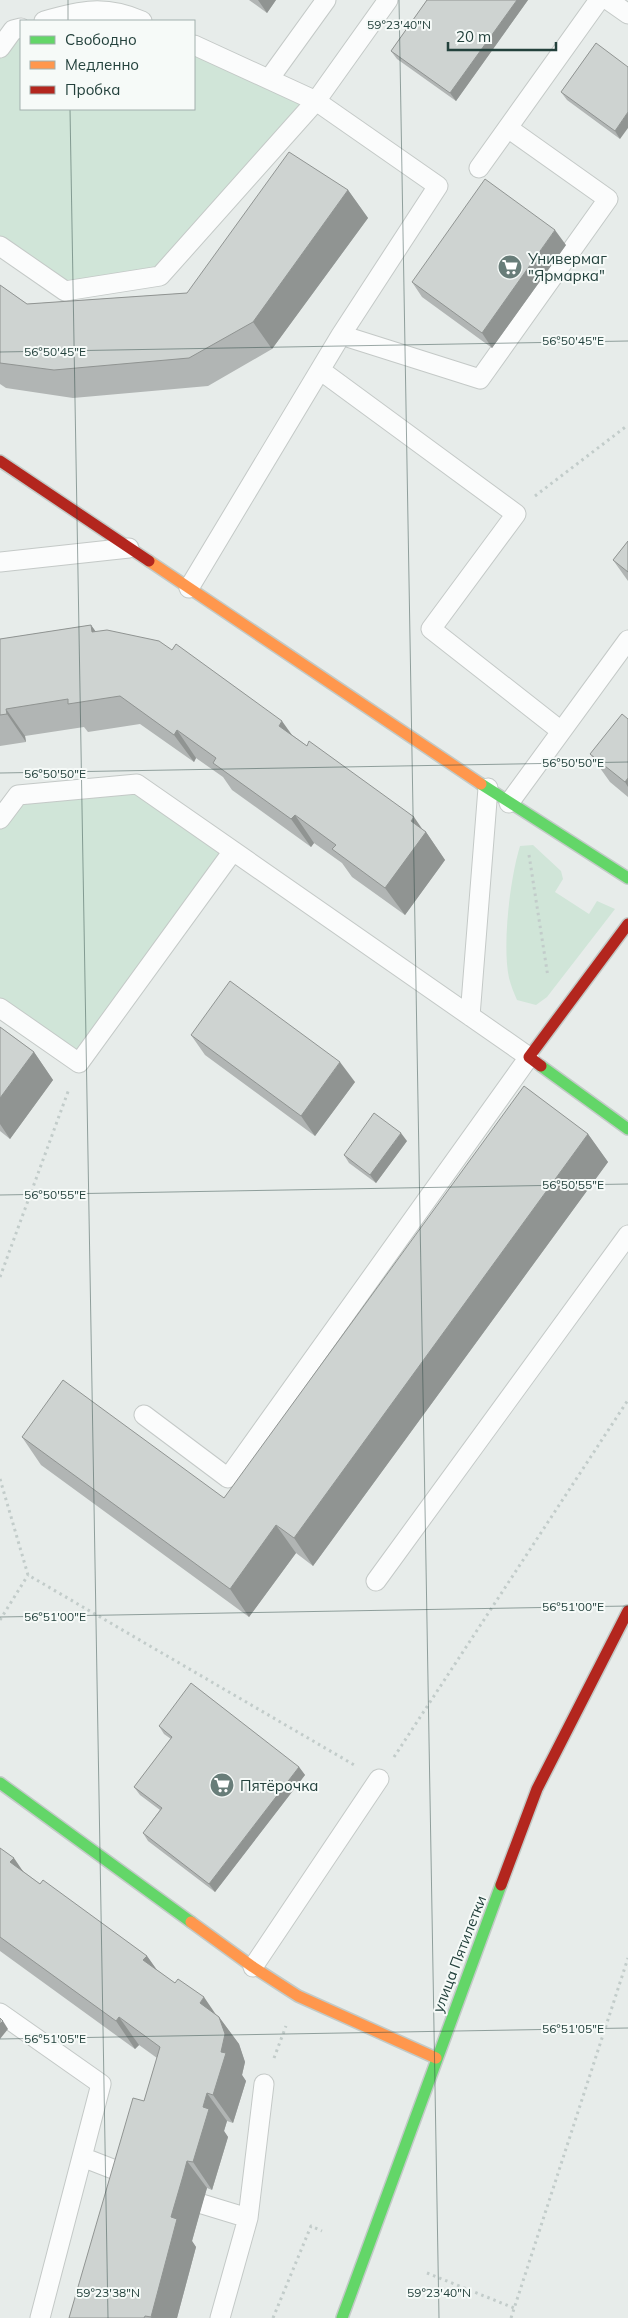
<svg xmlns="http://www.w3.org/2000/svg" width="628" height="2318" font-family="Mulish,sans-serif">
<style>
.green{fill:#d0e5d8}
.lines{fill:none;stroke-linecap:round;stroke-linejoin:round}
.lane-casing{stroke:#c4c9c7;stroke-width:21}
.fast-casing{stroke:#c2cac7;stroke-width:14}
.slow-casing{stroke:#c2cac7;stroke-width:14}
.jam-casing{stroke:#c2cac7;stroke-width:14}
.path{stroke:#c2ccca;stroke-width:3;stroke-dasharray:2.5 4;stroke-linecap:butt}
.lane{stroke:#fbfcfc;stroke-width:19}
.fast{stroke:#63d668;stroke-width:11}
.slow{stroke:#ff974d;stroke-width:11}
.jam{stroke:#b3261e;stroke-width:11}
.wall{fill:#b1b5b4}
.shaded-wall{fill:#909492}
.building{fill:#ced3d1;stroke:#909492}
.ticks{fill:none;stroke:#23413c;stroke-width:1;stroke-opacity:0.45}
.labels{text-anchor:middle;dominant-baseline:central;stroke-width:4;stroke-linejoin:round;paint-order:stroke}
.poi-label{font-size:15px;fill:#23413c;stroke:#f6faf8;text-anchor:start}
.street-label{font-size:15px;fill:#23413c;stroke:#f6faf8}
.ticks-label{font-size:12px;text-anchor:middle;fill:#23413c;stroke:#f6faf8;stroke-width:4;stroke-linejoin:round;paint-order:stroke}
</style>
<rect width="100%" height="100%" fill="#e7ecea"/>
<path class="green" d="M21 28V109H194V45L316 101 160 276 65 291 0 246V48Z
M137 784 233 851 79 1063 0 1008V819L18 795Z
M533 845 561 871 563 879 555 892 589 914 597 901 615 909 547 997 536 1005 517 1000C514 993 511 986 509 978 502 945 510 879 520 846Z"/>
<g class="lines">
<defs>
<path id="lane" d="M608 0 628 14
M44 21C81 10 106 5 142 21
M0 48 13 30 21 28
M269 79 326 0
M479 168 599 0
M0 246 65 291 160 276 316 101 388 0
M341 335 480 379 608 199 508 128
M320 370 516 514 431 629 561 731
M0 562 129 548
M189 588 341 335 438 186 316 101 194 45
M509 803 628 640
M0 819 18 795 137 784 529 1057 228 1478 144 1415
M0 1008 79 1063 233 851
M470 1016 488 788
M376 1581 628 1235
M253 1967 379 1779
M0 2013 101 2084 40 2318
M82 2157 136 2178
M202 2204 248 2218
M220 2318 248 2218 264 2084"/>
<path id="fast" d="M481 784 628 878
M541 1066 628 1129
M0 1783 191 1922
M342 2318 501 1885"/>
<path id="slow" d="M149 561 481 784
M191 1922 253 1967 298 1996 436 2058"/>
<path id="jam" d="M0 461 149 561
M541 1066 529 1057 628 924
M501 1885 537 1789 628 1611"/>
</defs>
<use href="#lane" class="lane-casing"/>
<use href="#fast" class="fast-casing"/>
<use href="#slow" class="slow-casing"/>
<use href="#jam" class="jam-casing"/>
<path class="path" d="M535 496 628 425
M529 855 548 977
M0 1277 69 1089
M0 1479 28 1575 356 1766
M0 1620 28 1575
M394 1757 628 1400
M274 2058 286 2026
M427 2273 514 2308
M273 2318 311 2226 322 2231
M511 2318 628 1958"/>
<use href="#lane" class="lane"/>
<use href="#fast" class="fast"/>
<use href="#slow" class="slow"/>
<use href="#jam" class="jam"/>
</g>
<path class="wall" d="M249 0H276L267 13Z
M427 0H528L456 101 397 59 391 51Z
M596 43 620 139 567 100 561 92Z
M348 190 368 218 272 349 208 386 73 398 6 388 0 384V285L27 304 187 293Z
M566 245 492 348 422 297 412 282Z
M628 541V581L613 560Z
M91 625 96 632 292 735 426 832 445 860 405 915 352 877 342 863 314 843 311 847 232 790 223 777 196 758 194 762 140 724 88 732 84 727 25 736 26 742 0 746V639Z
M628 719V797L610 782 590 754Z
M0 1027 34 1052 53 1080 10 1139 0 1131Z
M191 1035 355 1082 315 1136 205 1055Z
M588 1134 608 1162 313 1566 296 1553 249 1617 41 1465 22 1437 224 1498Z
M407 1141 376 1183 349 1163 344 1155Z
M159 1726 299 1767 305 1775 215 1892 148 1841 143 1833 160 1810 140 1795 134 1787 171 1739 164 1734Z
M0 1848 24 1872 40 1884 147 1956 157 1970 219 2017 239 2044 245 2062 242 2075 246 2081 233 2123 227 2121 224 2131 228 2137 212 2190 207 2188 202 2204 192 2241 196 2247 177 2318H69L144 2101 157 2058 139 2045 135 2049 0 1951Z"/>
<path class="shaded-wall" d="M258 0H276L267 13Z
M517 0H528L456 101 450 93Z
M628 112V128L620 139 615 131Z
M348 190 368 218 272 349 253 322Z
M555 230 566 245 492 348 482 333Z
M91 625 110 652 92 632Z
M6 709 25 736 26 742 7 714Z
M282 721 302 749 279 726Z
M177 730 196 758 194 762 174 735Z
M628 778V787L625 782Z
M295 815 314 843 311 847 291 819Z
M414 817 425 833 426 832 445 860 405 915 385 888 411 821Z
M34 1052 53 1080 10 1139 0 1124V1098Z
M340 1062 355 1082 315 1136 301 1116Z
M401 1133 407 1141 376 1183 370 1175Z
M588 1134 608 1162 313 1566 294 1538Z
M276 1525 296 1553 249 1617 230 1589Z
M299 1767 305 1775 215 1892 209 1884Z
M14 1858 33 1886 10 1862Z
M147 1956 166 1983 143 1960Z
M204 1997 221 2022 219 2017 239 2044 245 2062 242 2075 246 2081 233 2123 213 2095 221 2052 200 2003Z
M119 2017 139 2045 135 2049 116 2021Z
M3 2021 8 2029 0 2039V2024Z
M207 2093 227 2121 224 2131 228 2137 212 2190 193 2162 203 2107Z
M187 2161 207 2188 192 2241 196 2247 177 2318H151L171 2217Z"/>
<path class="building" d="M427 0H517L450 93 391 51Z
M596 43 628 67V112L615 131 561 92Z
M289 152 348 190 253 322 189 358 54 370 0 363V285L27 304 187 293Z
M485 179 555 230 482 333 412 282Z
M628 541V572L613 560Z
M91 625 92 632 107 630 159 641 172 650 176 644 282 721 279 726 307 746 309 741 414 817 411 821 426 832 385 888 332 849 336 845 295 815 291 819 213 763 216 758 177 730 174 735 120 696 68 704V699L6 709 7 714 0 715V639Z
M622 714 628 719V778L625 782 590 754Z
M230 981 340 1062 301 1116 191 1035Z
M0 1027 34 1052 0 1098Z
M524 1086 588 1134 294 1538 276 1525 230 1589 22 1437 63 1380 224 1498Z
M374 1113 401 1133 370 1175 344 1155Z
M191 1683 299 1767 209 1884 143 1833 162 1808 134 1787 172 1737 159 1726Z
M0 1848 14 1858 10 1862 40 1884 43 1880 147 1956 143 1960 175 1983 178 1979 204 1997 200 2003 219 2017 225 2034 221 2052 226 2053 213 2095 207 2093 203 2107 209 2109 193 2162 187 2161 183 2176 171 2217 177 2219 151 2317 145 2316 144 2318H69L133 2098 144 2101 160 2047 119 2017 116 2021 0 1937Z
M0 2018 3 2021 0 2024Z"/>
<path class="ticks" d="M68 0V21M399 0 439 2318M70 109 108 2318M0 352 628 341M0 773 628 762M0 1195 628 1184M0 1617 628 1606M0 2039 628 2028"/>
<defs>
<symbol id="supermarket-disc" viewBox="-11 -11 22 22"><circle r="9.5" fill="#687d79" stroke="#f6faf8"/><path d="M-6-5.5h2.5l.6 2H6L4.5 2H-2.5L-4.4-4H-6ZM-1.5 3.2a1.3 1.3 0 1 0 .1 0ZM3 3.2a1.3 1.3 0 1 0 .1 0Z" fill="#fff"/></symbol>
</defs>
<g fill-rule="evenodd">
<use href="#supermarket-disc" x="496" y="253" width="28" height="28"/>
<use href="#supermarket-disc" x="208" y="1771" width="28" height="28"/>
</g>
<g class="labels">
<g class="poi-label">
<text x="528" y="258">Универмаг<tspan x="528" dy="17">"Ярмарка"</tspan></text>
<text x="240" y="1785">Пятёрочка</text>
</g>
<g class="street-label">
<text transform="translate(459 1954) rotate(-69)">улица Пятилетки</text>
</g>
</g>
<g class="ticks-label">
<text x="399" y="29">59°23'40"N</text>
<text x="573" y="345">56°50'45"E</text>
<text x="55" y="356">56°50'45"E</text>
<text x="573" y="767">56°50'50"E</text>
<text x="55" y="778">56°50'50"E</text>
<text x="573" y="1189">56°50'55"E</text>
<text x="55" y="1199">56°50'55"E</text>
<text x="573" y="1611">56°51'00"E</text>
<text x="55" y="1621">56°51'00"E</text>
<text x="573" y="2033">56°51'05"E</text>
<text x="55" y="2043">56°51'05"E</text>
<text x="108" y="2297">59°23'38"N</text>
<text x="439" y="2297">59°23'40"N</text>
</g>
<rect x="20" y="20" width="175" height="90" fill="#f6faf8" stroke="#a2b0ad"/>
<rect x="30" y="36" width="25" height="8" fill="#63d668" stroke="#a2b0ad"/>
<text x="65" y="45" font-size="15" fill="#23413c">Свободно</text>
<rect x="30" y="61" width="25" height="8" fill="#ff974d" stroke="#a2b0ad"/>
<text x="65" y="70" font-size="15" fill="#23413c">Медленно</text>
<rect x="30" y="86" width="25" height="8" fill="#b3261e" stroke="#a2b0ad"/>
<text x="65" y="95" font-size="15" fill="#23413c">Пробка</text>
<path d="M448 42v8h108v-8" fill="none" stroke="#23413c" stroke-width="2.5"/>
<text x="456" y="42" font-size="15" fill="#23413c" stroke="#f6faf8" stroke-width="4" paint-order="stroke">20 m</text>
</svg>
